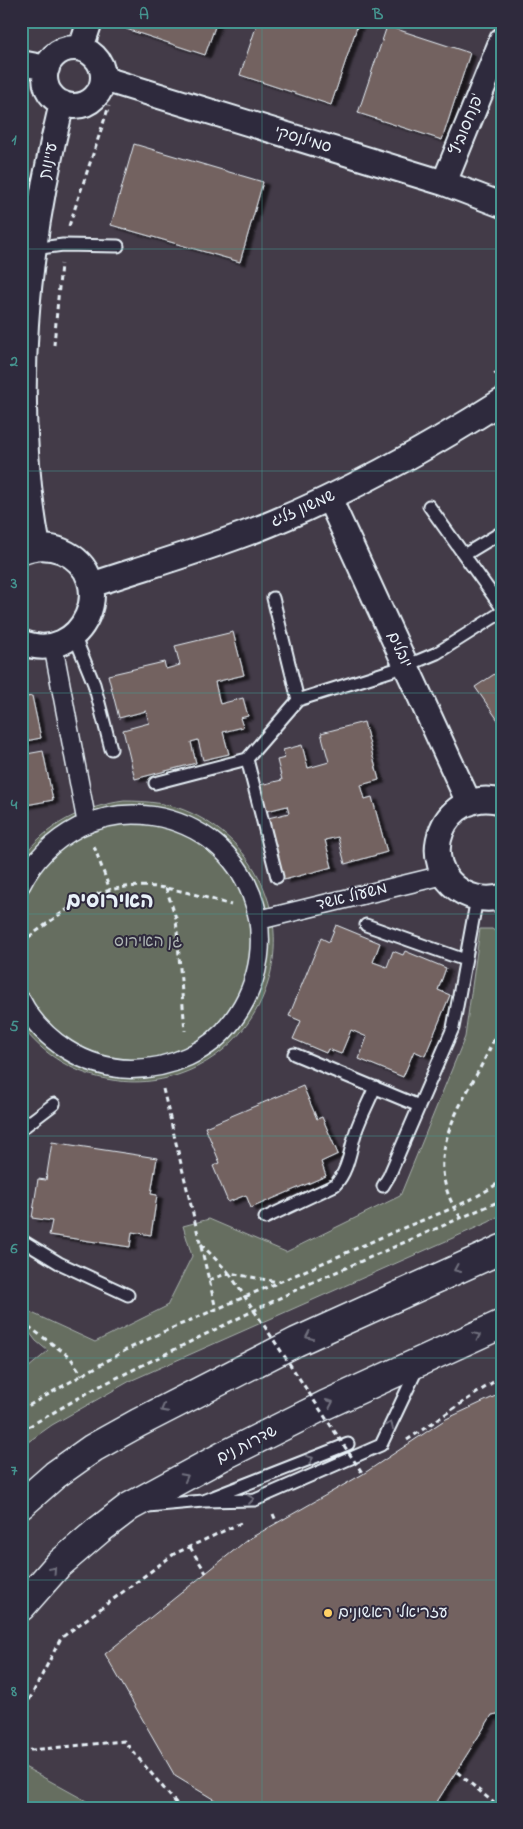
<svg xmlns="http://www.w3.org/2000/svg" width="523" height="1829" font-family="'Indie Flower','Playpen Sans Hebrew',sans-serif">
<style>
.green{fill:#666e60;stroke:#a7b0ac}
.building{fill:#736260;stroke:#e8f1f8;filter:url(#shadow)}
.lines{fill:none;stroke-linecap:round;stroke-linejoin:round}
.service-casing{stroke:#e8f1f8;stroke-width:15}
.pedestrian-casing{stroke:#e8f1f8;stroke-width:21}
.minor-casing{stroke:#e8f1f8;stroke-width:28}
.secondary-casing{stroke:#e8f1f8;stroke-width:31}
.path{stroke:#e8f1f8;stroke-width:3;stroke-dasharray:5 4;stroke-linecap:butt}
.service{stroke:#2f2a3d;stroke-width:11}
.pedestrian{stroke:#2f2a3d;stroke-width:18}
.minor{stroke:#2f2a3d;stroke-width:24}
.secondary{stroke:#2f2a3d;stroke-width:28}
.path-bridge{stroke:#e8f1f8;stroke-width:3;stroke-dasharray:5 4;stroke-linecap:butt}
.oneway{stroke:#70707e}
.grid{fill:none;stroke:#459590;stroke-width:1;stroke-opacity:0.55}
.poi-dot{fill:#ffd166;stroke:#2f2a3d;stroke-width:2}
.labels{text-anchor:middle;dominant-baseline:central;stroke-width:4;stroke-linejoin:round;paint-order:stroke}
.street-label{font-size:16px;fill:#e8f1f8;stroke:#2f2a3d}
.park-label{font-size:16px;fill:#aeb6b4;stroke:#2f2a3d}
.poi-label{font-size:16px;fill:#e8f1f8;stroke:#2f2a3d;text-anchor:start}
.district-label{font-size:21px;font-weight:bold;fill:#e8f1f8;stroke:#2f2a3d}
.neatline{fill:none;stroke:#459590;stroke-width:2}
.grid-label{font-size:16px;text-anchor:middle;font-weight:bold;fill:#459590}
</style>
<defs>
<filter id="shadow"><feDropShadow dx="5.5" dy="3" stdDeviation="1" flood-color="#0009"/></filter>
</defs>
<rect width="100%" height="100%" fill="#433b48"/>
<filter id="ink" filterUnits="userSpaceOnUse"><feTurbulence type="fractalNoise" baseFrequency=".02" numOctaves="2"/><feDisplacementMap in="SourceGraphic" scale="10" xChannelSelector="R" yChannelSelector="G"/><feConvolveMatrix kernelMatrix="1 2 1 2 8 2 1 2 1" color-interpolation-filters="sRGB"/></filter>
<g filter="url(#ink)">
<path class="green" d="M124 801C147 801 170 803 191 813 265 847 296 934 258 1007 244 1033 223 1054 197 1067 171 1080 142 1085 112 1080 77 1075 42 1055 21 1025V859C47 824 82 807 124 801Z
M480 929H492L502 936V1214L489 1222 130 1381 52 1425 21 1447V1374L48 1351 36 1341 21 1321V1308L95 1342 167 1306 192 1256 183 1226 209 1219 286 1252 400 1196 465 1037Z
M21 1765 99 1808H21Z"/>
<path class="building" d="M128 21H217L205 55 126 29Z
M258 21H359L331 105 240 75Z
M387 26 470 53 442 140 358 113Z
M134 144 263 182 240 262 111 225Z
M233 632 244 675 215 682 220 704 243 698 248 716 240 718 243 727 223 732 229 754 203 760 198 740 191 742 196 763 135 779 123 730 149 723 146 711 119 718 108 675 164 662 166 669 180 665 175 646Z
M502 669V726L475 687Z
M32 696 41 738 21 742V698Z
M364 722 379 780 361 785 365 799 372 797 387 852 345 864 338 837 325 840 332 867 284 880 268 818 289 813 287 806 267 811 260 785 282 780 277 760 285 758 283 750 302 745 308 768 329 762 321 733Z
M43 751 53 800 21 806V755Z
M336 925 380 943 373 962 387 967 393 951 403 955 405 951 446 968 438 990 450 995 425 1056 414 1051 403 1077 359 1059 367 1037 351 1030 341 1054 328 1049 326 1053 293 1039 301 1021 289 1016 321 938 329 942Z
M303 1086 317 1119 322 1117 338 1154 321 1162 326 1176 251 1208 246 1195 228 1202 213 1166 220 1163 205 1127Z
M52 1142 157 1158 151 1194 157 1195 151 1235 132 1232 130 1247 49 1235 52 1221 32 1218 38 1179 46 1180Z
M502 1393V1713L492 1715 433 1808H228L175 1776 105 1654 247 1540 363 1474 446 1419Z"/>
<g class="lines">
<defs>
<path id="service" d="M33 249 63 245 118 246
M429 506 502 608
M464 555 502 532
M273 598 298 700
M74 635 94 684 111 749
M155 783 247 759
M277 877 247 759 298 700 406 666 437 653 502 612
M366 925 465 960
M294 1054 419 1106
M21 1129 54 1104
M383 1186 389 1176 453 1028 477 898
M265 1218 335 1185C349 1170 350 1149 356 1131 361 1116 369 1102 375 1087
M21 1240 59 1263 128 1295
M203 1501 255 1500 381 1445 418 1367
M148 1506 203 1501 348 1444"/>
<path id="pedestrian" d="M53 645 87 824
M21 885C34 859 54 840 79 827 102 816 128 812 153 816 251 832 291 942 233 1020 210 1052 170 1069 131 1069 85 1068 42 1041 21 1000
M259 920 444 875"/>
<path id="minor" d="M45 77a29 29 0 1 1 58 0a29 29 0 1 1-58 0Z
M81 48 90 21
M21 63 47 68
M104 79 444 183 502 205
M444 183 502 40
M329 498 469 803
M38 547C10 397 26 250 62 103
M21 552C34 546 49 546 62 551 122 577 83 668 21 642
M91 585C151 565 212 548 270 524 351 491 428 448 502 401
M502 802C444 785 412 864 464 893 476 899 489 900 502 897"/>
<path id="secondary" d="M21 1505 55 1475 93 1448 138 1423 296 1342 502 1249
M21 1607 58 1565 99 1530 129 1507 223 1456 325 1405 502 1324"/>
</defs>
<use href="#service" class="service-casing"/>
<use href="#pedestrian" class="pedestrian-casing"/>
<use href="#minor" class="minor-casing"/>
<use href="#secondary" class="secondary-casing"/>
<path class="path" d="M69 226 109 106
M54 345 61 264
M494 374 502 369
M94 846 110 890
M166 888 176 918 185 1031
M500 924 502 951
M21 942C37 932 52 919 68 909 126 872 171 887 231 905
M163 1089 216 1309
M461 1218C407 1141 489 1083 502 1012
M201 1244 229 1273 278 1282
M209 1280 229 1273
M21 1321 70 1357 82 1375
M21 1410 126 1350 163 1332C238 1300 314 1267 389 1234 427 1217 468 1206 502 1180
M21 1431 96 1388 304 1286 502 1200
M407 1440 502 1376
M273 1514 277 1523
M190 1547 206 1573
M21 1716 61 1638 174 1554 243 1522
M21 1751 124 1741 177 1804 184 1808
M457 1772 500 1808"/>
<use href="#service" class="service"/>
<use href="#pedestrian" class="pedestrian"/>
<use href="#minor" class="minor"/>
<use href="#secondary" class="secondary"/>
<path class="path-bridge" d="M229 1273 363 1474"/>
</g>
<defs><path id="oneway-chevron" d="M-2-3.5L2.5 0L-2 3.5" fill="none" stroke-width="1.6" stroke-linecap="round" stroke-linejoin="round" transform="scale(1.25)"/></defs>
<g class="oneway">
<use href="#oneway-chevron" transform="translate(457 1269) rotate(156)"/>
<use href="#oneway-chevron" transform="translate(309 1336) rotate(155)"/>
<use href="#oneway-chevron" transform="translate(477 1336) rotate(-25)"/>
<use href="#oneway-chevron" transform="translate(330 1403) rotate(-25)"/>
<use href="#oneway-chevron" transform="translate(164 1409) rotate(152)"/>
<use href="#oneway-chevron" transform="translate(390 1425) rotate(-65)"/>
<use href="#oneway-chevron" transform="translate(310 1459) rotate(-22)"/>
<use href="#oneway-chevron" transform="translate(185 1477) rotate(-28)"/>
<use href="#oneway-chevron" transform="translate(251 1499) rotate(-8)"/>
<use href="#oneway-chevron" transform="translate(53 1570) rotate(-48)"/>
</g>
</g>
<path class="grid" d="M262 21V1808M21 249H502M21 471H502M21 693H502M21 914H502M21 1136H502M21 1358H502M21 1580H502"/>
<circle class="poi-dot" cx="328" cy="1613" r="5"/>
<g class="labels">
<g class="street-label">
<text transform="translate(467 125) rotate(-68)">פנחסוביץ'</text>
<text transform="translate(303 140) rotate(17)">סמילנסקי</text>
<text transform="translate(49 161) rotate(-78)">עיינות</text>
<text transform="translate(303 509) rotate(-24)">שמשון זליג</text>
<text transform="translate(399 650) rotate(65)">יובלים</text>
<text transform="translate(352 897) rotate(-14)">משעול אשד</text>
<text transform="translate(247 1445) rotate(-27)">שדרות נים</text>
</g>
<g class="park-label">
<text x="148" y="942">גן האירוס</text>
</g>
<g class="poi-label">
<text x="338" y="1613">עזריאלי ראשונים</text>
</g>
<g class="district-label">
<text x="110" y="902">האירוסים</text>
</g>
</g>
<rect width="523" height="1829" fill="none" stroke="#2f2a3d" stroke-width="55"/>
<rect x="28" y="28" width="468" height="1774" class="neatline"/>
<g class="grid-label">
<text x="144" y="19">A</text>
<text x="378" y="19">B</text>
<text x="14" y="144">1</text>
<text x="14" y="366">2</text>
<text x="14" y="588">3</text>
<text x="14" y="809">4</text>
<text x="14" y="1031">5</text>
<text x="14" y="1253">6</text>
<text x="14" y="1475">7</text>
<text x="14" y="1696">8</text>
</g>
</svg>
